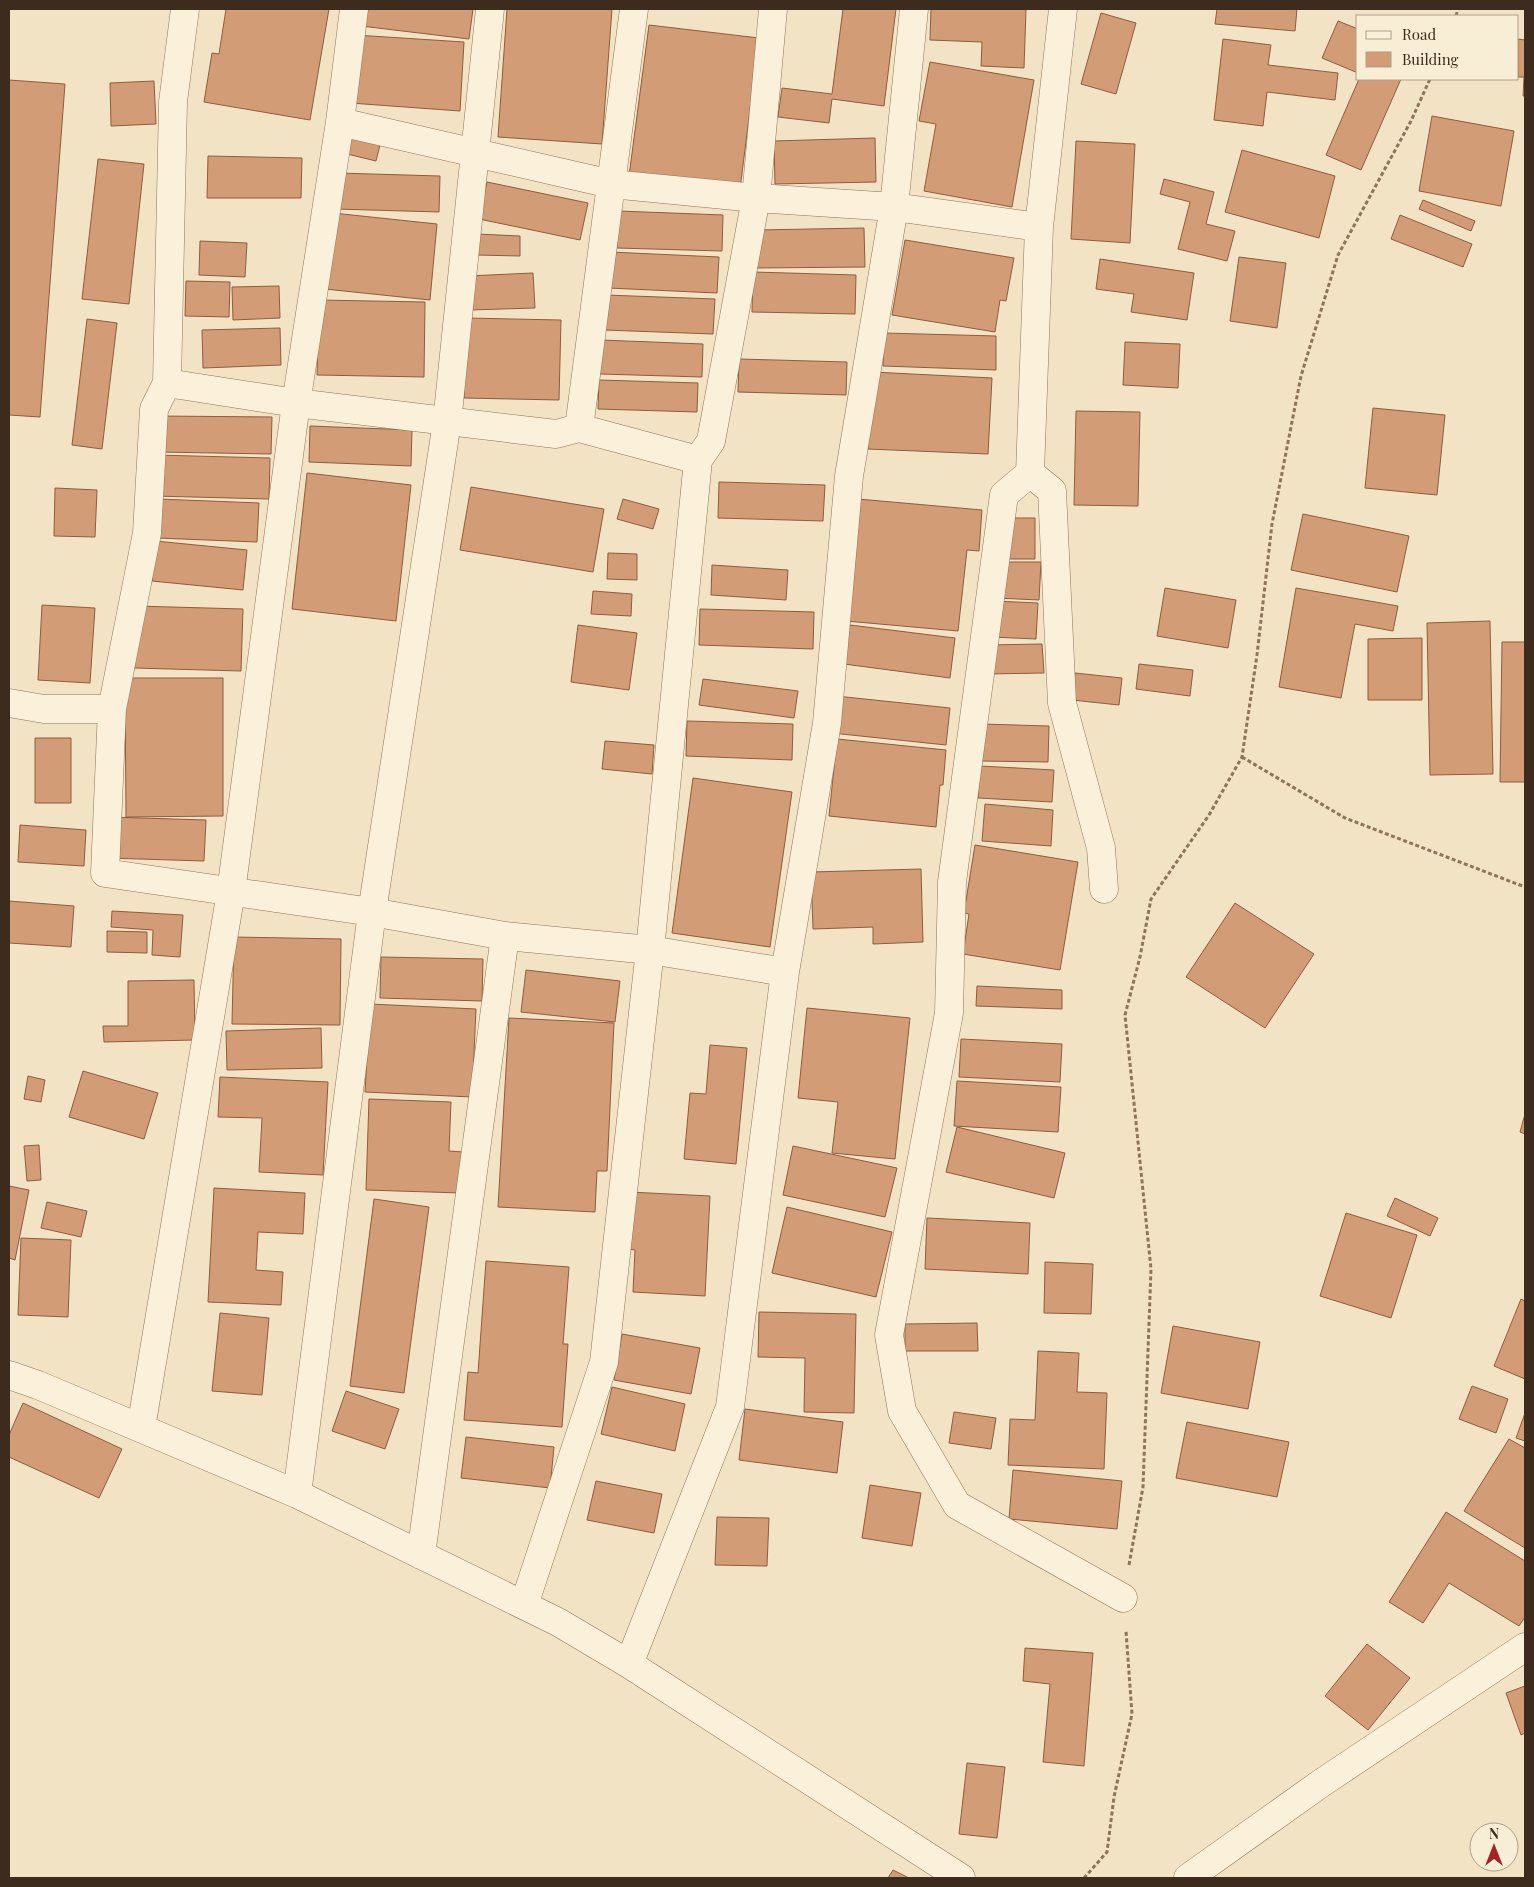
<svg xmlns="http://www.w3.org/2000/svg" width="1534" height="1887" font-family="'Playfair Display',serif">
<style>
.building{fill:#d29c77;stroke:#8f5c3d}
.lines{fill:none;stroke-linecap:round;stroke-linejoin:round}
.street-casing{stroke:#8e7459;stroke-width:29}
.path{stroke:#8e7459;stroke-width:3;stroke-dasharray:4 2.5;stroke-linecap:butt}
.street{stroke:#fbf0d9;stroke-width:28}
</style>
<rect width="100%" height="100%" fill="#f2e3c4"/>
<path class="building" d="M226 9H329L310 120 204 102 212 53 219 54Z
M363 9H473L469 39 361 26Z
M507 9H612L602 144 498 137Z
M843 9H896L884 106 832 99 829 123 778 117 782 88 832 94Z
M931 9H1026L1024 68 981 66 982 42 930 40Z
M1217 9H1297L1295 31 1215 24Z
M1101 13 1136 23 1116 94 1081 84Z
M1338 21 1358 29V73L1322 58Z
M649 25 759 38 740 189 629 176Z
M355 35 464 42 460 111 350 103Z
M1223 39 1271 45 1268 65 1338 73 1335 100 1267 92 1263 126 1214 120Z
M1518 39 1525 40V96H1523L1524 77H1518Z
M930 62 1034 80 1012 207 924 191 936 124 919 121Z
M1359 79H1401L1361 170 1326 155Z
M9 80 65 84 40 417 9 415Z
M154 81 156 124 111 126 110 83Z
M1432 116 1514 131 1501 206 1419 191Z
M347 130 382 137 376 161 343 153Z
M875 138 876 182 775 184 774 141Z
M1076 141 1135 144 1130 243 1071 239Z
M1242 150 1335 176 1319 238 1225 212Z
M208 156 302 158 301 198H207Z
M98 159 144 164 129 304 82 299Z
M337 173 440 176 439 212 336 209Z
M1164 179 1214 192 1206 224 1235 231 1227 261 1178 249 1190 202 1160 194Z
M487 182 588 203 580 240 479 219Z
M1423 200 1475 221 1471 231 1419 209Z
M619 211 723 215 722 251 617 248Z
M333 213 437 224 430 300 325 289Z
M1400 215 1472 244 1463 267 1391 239Z
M864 228 865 267 757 268V230Z
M477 234 520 236V256L476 255Z
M905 240 1014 258 1006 301 1000 300 995 332 892 315Z
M200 241 247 243 245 277 199 275Z
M610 252 719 257 717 293 608 288Z
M1239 257 1286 263 1277 328 1230 321Z
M1100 259 1194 273 1187 320 1131 312 1134 294 1096 289Z
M753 272 856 275 855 314 752 312Z
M533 273 535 308 469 310 467 276Z
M186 281 230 282 229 317 185 316Z
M279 286 280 318 233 320 232 287Z
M605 295 715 299 713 334 604 330Z
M319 300 425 302 424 377 317 375Z
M466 318 561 320 559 400 464 398Z
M87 319 117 323 102 449 72 445Z
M280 328 281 365 203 368 202 330Z
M884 333 996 336V370L883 366Z
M601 340 703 344 702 377 600 374Z
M1125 342 1180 344 1178 388 1123 385Z
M739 359 847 362 846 395 738 392Z
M872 372 992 378 988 454 868 449Z
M599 380 698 383 697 412 598 409Z
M1373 408 1445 415 1437 495 1365 488Z
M1076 411 1140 412 1138 506 1074 505Z
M158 416 272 417 271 454 157 452Z
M310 426 412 430 411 466 309 462Z
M155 455 270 458 269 499 154 496Z
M307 473 411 485 396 621 292 609Z
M719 482 825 485 823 521 718 518Z
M471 487 604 509 593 572 460 550Z
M55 488 97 490 95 537 54 536Z
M158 499 259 503 257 542 157 538Z
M623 499 659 509 653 529 617 519Z
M858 499 982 510 979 551 967 550 958 631 846 621Z
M1303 514 1409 536 1397 592 1291 570Z
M1004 518H1035V559H1004Z
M155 541 247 550 243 590 152 581Z
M608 553 637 554V580L607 579Z
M997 562H1041L1039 600 996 598Z
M712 565 788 570 786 600 711 595Z
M1165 588 1236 600 1228 648 1157 636Z
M1296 588 1398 606 1393 631 1355 624 1341 698 1279 687Z
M593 591 632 594 631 616 591 614Z
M993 601 1038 603 1036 639 991 637Z
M42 605 95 608 90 683 38 680Z
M135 606 243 609 241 671 134 668Z
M700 609 814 612 813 649 699 645Z
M1490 621 1493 774 1430 775 1427 623Z
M578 625 637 633 629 690 571 682Z
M850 625 955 638 950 678 844 664Z
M1422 638V700H1368V639Z
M1502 642H1525V782H1500Z
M1042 644 1044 673 988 674 987 645Z
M1139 664 1193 670 1190 696 1136 689Z
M1075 673 1122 678 1119 705 1072 700Z
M125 678H223V816L126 817Z
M703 679 798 691 794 718 699 705Z
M836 696 950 708 946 745 832 733Z
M687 721 793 724 792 760 686 756Z
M981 724 1049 726 1048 762 980 761Z
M35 738H71V803H35Z
M837 739 946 750 943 785H940L936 827 829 816Z
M605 741 654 745 652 774 602 769Z
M980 766 1054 770 1052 802 978 798Z
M693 778 792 792 770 947 672 933Z
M985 804 1053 810 1051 846 982 841Z
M109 817 206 820 204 861 107 858Z
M20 825 86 830 84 866 18 862Z
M975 845 1078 862 1060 970 963 954 969 914 964 913Z
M921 869 923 942 873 944V927L813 929 811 872Z
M9 901 74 906 71 947 9 943Z
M1235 903 1314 954 1265 1028 1186 977Z
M112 911 183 915 180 957 152 955 153 930 111 927Z
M107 931 147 932V953L107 952Z
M234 937 341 939 340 1025 232 1024Z
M381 957 483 959 482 1001 380 998Z
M526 970 620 981 615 1022 521 1012Z
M194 980 195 1040 104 1042 103 1026H128V981Z
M977 986 1062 990V1009L976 1006Z
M370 1004 476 1009 472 1097 365 1092Z
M807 1008 910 1018 895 1159 832 1153 838 1102 798 1098Z
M509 1018 614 1023 607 1171H597L595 1212 498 1207Z
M321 1028 322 1068 227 1070 226 1031Z
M961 1039 1062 1044 1060 1082 959 1077Z
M710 1045 747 1048 736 1164 684 1159 690 1093 706 1094Z
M83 1071 158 1093 144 1139 69 1117Z
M28 1076 45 1080 41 1102 24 1099Z
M220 1077 328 1082 323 1175 259 1172 262 1118 218 1117Z
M957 1081 1061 1087 1058 1132 954 1126Z
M369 1099 451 1102 449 1151 463 1152 461 1193 366 1190Z
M1525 1114V1134L1520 1132Z
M957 1127 1065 1153 1054 1198 946 1172Z
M39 1145 41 1180 27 1181 24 1146Z
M793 1146 897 1168 885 1217 783 1195Z
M9 1186 29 1190 15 1260 9 1258Z
M214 1188 305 1193 303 1234 258 1232 256 1270 283 1272 281 1305 208 1302Z
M629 1192 710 1196 705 1296 633 1292 635 1250 626 1249Z
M1395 1198 1438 1218 1430 1236 1387 1216Z
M374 1199 429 1207 404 1393 350 1386Z
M47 1202 87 1211 81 1237 41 1228Z
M787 1207 892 1232 876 1297 772 1273Z
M1346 1213 1417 1235 1391 1318 1320 1296Z
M927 1218 1030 1223 1028 1274 925 1269Z
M21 1238 71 1240 68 1317 18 1315Z
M486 1261 569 1267 563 1344H568L562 1427 464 1420 468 1372 478 1373Z
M1045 1262 1093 1264 1091 1314 1044 1313Z
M1521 1299 1525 1301V1379L1494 1366Z
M759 1312 856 1314 854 1413 804 1412 805 1358 758 1357Z
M220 1313 269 1318 262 1395 212 1391Z
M977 1323 978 1351H905V1324Z
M1173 1326 1260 1342 1248 1409 1161 1393Z
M622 1334 700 1348 691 1394 614 1380Z
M1038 1351 1079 1353 1077 1392 1107 1393 1104 1469 1008 1465 1010 1419 1035 1420Z
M1472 1386 1508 1399 1496 1433 1459 1419Z
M612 1387 685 1404 675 1451 601 1434Z
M346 1391 399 1409 385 1449 332 1431Z
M23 1403 122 1449 99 1498 9 1457V1435Z
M745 1409 843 1422 837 1473 739 1460Z
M954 1412 996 1418 991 1449 949 1443Z
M1525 1413V1441L1516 1438Z
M1187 1422 1289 1442 1277 1497 1176 1478Z
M466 1437 554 1447 550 1488 461 1478Z
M1509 1439 1525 1448V1548L1464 1511Z
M1013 1470 1122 1481 1117 1529 1009 1519Z
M596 1481 662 1494 654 1533 587 1520Z
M870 1485 921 1493 912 1546 862 1538Z
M1446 1512 1525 1561V1617L1519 1626 1449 1583 1423 1623 1389 1602Z
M717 1517 769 1518 767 1566 715 1565Z
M1367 1644 1410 1678 1368 1730 1325 1696Z
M1025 1648 1093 1653 1084 1766 1043 1762 1050 1684 1023 1681Z
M1525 1686V1733L1521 1735 1506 1693Z
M967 1763 1005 1767 997 1838 959 1834Z
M893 1870 909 1878H888Z"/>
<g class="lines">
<defs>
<path id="street" d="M185 9 173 102 167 383 154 409 147 533 112 709 105 873 372 912 505 936 650 950 785 972
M1063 9 1039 227 1030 473 1052 491 1062 703 1101 848 1104 889
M340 122 611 184 756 198 894 207 1039 227
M167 383 296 403 556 434 579 428 698 460
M579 428 634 9
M1030 473 1004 495 952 882 949 1013 889 1335 902 1411 957 1505 1123 1598
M9 703 44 709H112
M9 1375 38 1385 297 1494 558 1622 629 1664 961 1878
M141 1428 231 892 296 403 340 122 354 9
M297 1494 372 912 447 422 490 9
M421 1555 505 936
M524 1605 604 1362 650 950 698 460 711 441 756 198 773 9
M629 1664 730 1407 785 972 827 723 849 476 894 207 914 9
M1188 1878 1320 1784 1525 1647"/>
</defs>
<use href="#street" class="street-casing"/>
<path class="path" d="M1456 16 1458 9
M1242 757 1345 818 1525 887
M1129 1565 1143 1487 1151 1269 1125 1015 1140 957 1151 899 1209 815 1242 757 1257 655 1272 524 1301 376 1338 255 1411 121 1430 79
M1084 1878 1107 1852 1114 1797 1132 1714 1126 1631"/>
<use href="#street" class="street"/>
</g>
<rect width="1534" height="1887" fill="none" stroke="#3d2c1e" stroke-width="20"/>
<rect x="1356" y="15" width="162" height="65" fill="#f8edd5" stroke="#ada08c"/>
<rect x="1366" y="31" width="25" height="8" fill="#fbf0d9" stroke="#ada08c"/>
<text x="1402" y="40" font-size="15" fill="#3d2c1e">Road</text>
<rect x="1366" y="52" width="25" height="15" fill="#d29c77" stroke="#ada08c"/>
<text x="1402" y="65" font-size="15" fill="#3d2c1e">Building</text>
<g transform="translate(1494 1847)"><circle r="24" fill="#f8edd5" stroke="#ada08c"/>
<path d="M0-4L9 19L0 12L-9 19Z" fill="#a22427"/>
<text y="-8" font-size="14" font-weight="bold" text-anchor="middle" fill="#3d2c1e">N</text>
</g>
</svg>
